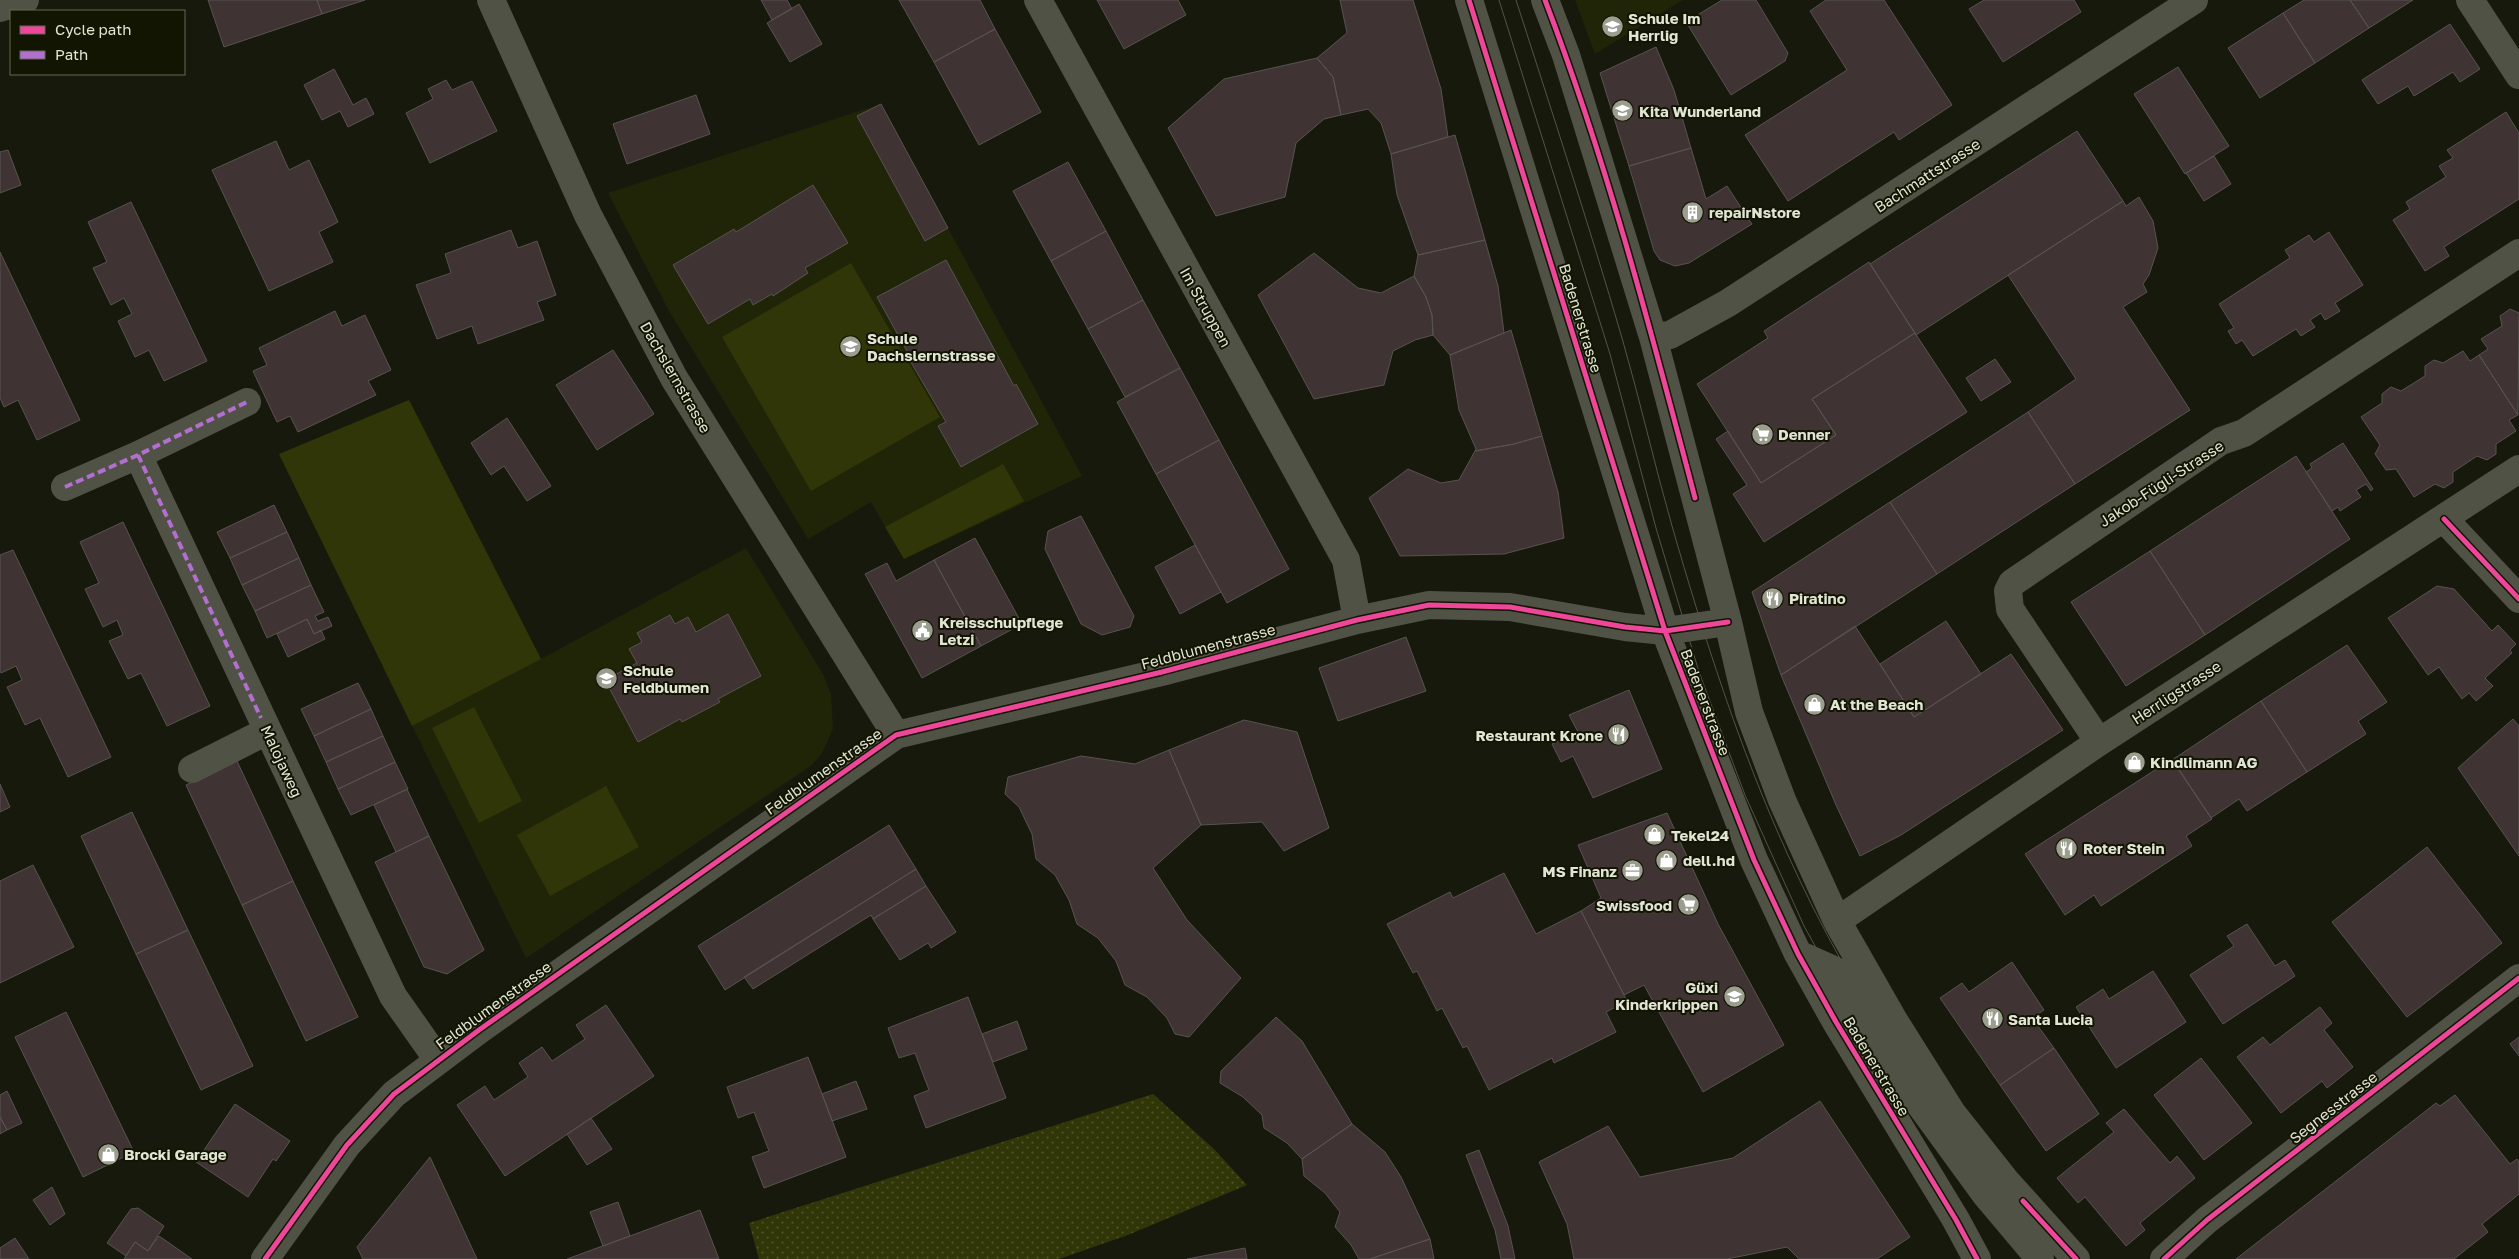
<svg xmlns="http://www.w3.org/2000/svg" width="2519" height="1259" font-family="'Golos Text',sans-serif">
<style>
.built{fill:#212508}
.grass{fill:url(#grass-dots)}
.park{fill:#303607}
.building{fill:#403334;stroke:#575350}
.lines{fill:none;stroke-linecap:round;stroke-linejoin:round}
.minor{stroke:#505245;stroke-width:28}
.tram{stroke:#525448;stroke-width:1}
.quiet{stroke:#b36fd0;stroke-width:4;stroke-dasharray:8 4;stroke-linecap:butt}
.cycleway-casing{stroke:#121501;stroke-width:8}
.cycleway{stroke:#ed469a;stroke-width:5}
.labels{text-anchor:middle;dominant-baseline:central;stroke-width:4;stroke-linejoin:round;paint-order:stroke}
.poi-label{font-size:15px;font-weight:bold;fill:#e2e5d6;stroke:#121501;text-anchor:start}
.street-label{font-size:15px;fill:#e2e5d6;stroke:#121501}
</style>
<defs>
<pattern id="grass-dots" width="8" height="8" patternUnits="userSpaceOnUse" patternTransform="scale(1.25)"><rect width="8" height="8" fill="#303607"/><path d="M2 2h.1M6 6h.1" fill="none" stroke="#4e532a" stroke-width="1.8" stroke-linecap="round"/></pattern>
</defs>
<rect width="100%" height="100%" fill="#17190c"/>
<path class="built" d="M1575 0H1683L1595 54Z
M881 104 1082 476 904 559 871 502 808 539 669 311 608 193Z
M409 400 541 659 746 548 823 674 831 694 833 729 822 753 812 765 526 958 279 454Z"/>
<path class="grass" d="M1153 1094 1215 1150 1247 1185 1128 1235 1059 1259H759L749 1223Z"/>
<path class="park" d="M851 263 940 417 811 491 722 337Z
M409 400 541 659 412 726 279 454Z
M1003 464 1024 501 904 559 885 527Z
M474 707 522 801 479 823 432 728Z
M606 786 639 847 550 896 517 835Z"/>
<path class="building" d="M208 0H317L322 14 224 47Z
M317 0H365L322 14Z
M761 0H787L792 9 772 20Z
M899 0H980L995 29 934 62Z
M1097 0H1178L1186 15 1124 49Z
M1340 0H1413L1441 89 1448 137 1391 154 1381 123 1368 109 1341 115 1333 77 1317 58 1347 33Z
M1722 0H1756L1788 53 1785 61 1731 95 1686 22Z
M1826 0H1884L1952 105 1899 140 1894 132 1788 201 1745 135 1847 70 1810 11Z
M1984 0H2074L2081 12 2003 62 1969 9Z
M2304 0H2350L2369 28 2315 63 2283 13Z
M2350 0H2413L2369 28Z
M799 4 822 44 790 62 767 23Z
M2283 13 2315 63 2260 98 2228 48Z
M2450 24 2480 69 2460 82 2453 72 2414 96 2408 86 2378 104 2362 80Z
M995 29 1041 112 979 145 934 62Z
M1656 47 1674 90 1691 148 1629 166 1600 73Z
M1317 58 1333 77 1341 115 1324 119 1296 143 1285 197 1216 216 1168 128 1224 79Z
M2178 67 2229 146 2185 174 2134 94Z
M334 69 353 105 366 98 374 114 348 127 340 111 322 120 304 85Z
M446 80 452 90 472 81 497 131 430 163 406 113 433 99 428 89Z
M696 95 710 134 627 164 613 124Z
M881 104 948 228 925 241 857 116Z
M2506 112 2519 133V199L2444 247 2449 256 2425 271 2393 220 2410 209 2406 202 2446 177 2439 166 2453 158 2447 150Z
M2077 131 2123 201 1916 335 1870 264Z
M1455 135 1485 240 1418 255 1397 195 1391 154Z
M276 141 289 170 309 160 338 222 319 232 333 262 269 291 212 170Z
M1691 148 1706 199 1727 186 1752 224 1689 263 1675 266 1660 260 1654 251 1629 166Z
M8 150 21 185 0 193V152Z
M2214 156 2231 184 2204 201 2186 173Z
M1068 162 1106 231 1051 261 1013 191Z
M813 185 848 243 805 268 808 273 773 296 772 294 753 305 750 299 708 324 673 265 734 229 736 232Z
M2139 197 2153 221 2158 248 2149 275 2143 284 2147 292 2123 307 2190 410 2075 484 2028 412 2076 379 2008 275 2123 201 2126 206Z
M131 202 207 361 164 381 149 350 135 357 118 321 132 314 124 298 111 305 93 268 107 262 88 222Z
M511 230 518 248 537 241 556 295 537 302 544 320 478 344 472 326 437 339 416 285 451 273 445 254Z
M1106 231 1143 300 1088 329 1051 261Z
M2329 232 2363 285 2335 303 2340 311 2325 320 2321 313 2310 320 2315 327 2301 336 2296 329 2253 356 2242 340 2236 344 2228 331 2234 328 2219 304 2290 258 2285 250 2309 235 2314 242Z
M1485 240 1498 286 1504 333 1450 355 1433 335 1432 315 1426 297 1414 276 1418 255Z
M0 252 80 420 37 440 18 400 4 407 0 398Z
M1314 253 1358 288 1381 293 1414 276 1426 297 1432 315 1433 335 1415 340 1393 351 1384 385 1314 399 1258 295Z
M946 260 1014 386 1016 384 1038 424 961 467 938 426 946 422 906 354 908 353 877 297Z
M1869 262 1915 333 1812 399 1836 435 1761 483 1697 384 1768 338 1764 331Z
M1143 300 1180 368 1125 397 1088 329Z
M2510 309 2519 313 2518 415 2479 355 2488 349 2481 339 2502 326 2500 316Z
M335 311 342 326 365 315 391 370 368 381 376 395 298 432 290 416 277 422 253 371 267 365 259 348Z
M1511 330 1542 436 1514 444 1475 451 1476 449 1459 410 1450 355Z
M1915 333 1967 412 1764 542 1733 494 1747 485 1716 439 1728 431 1761 483 1836 435 1812 399Z
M613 350 654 414 597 450 556 385Z
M2463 351 2470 361 2479 355 2518 415 2509 420 2516 431 2496 444V454L2487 460 2477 456 2453 472V482L2444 488 2435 484 2414 497 2396 469 2386 470 2375 454 2380 445 2361 417 2382 403V394L2391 387 2401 391 2425 376V366L2434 360 2443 363Z
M1995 359 2011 382 1981 401 1966 378Z
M1180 368 1219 440 1156 474 1117 402Z
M2028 412 2075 484 1937 574 1890 502Z
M507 418 551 486 527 501 504 466 491 475 471 443Z
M1542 436 1558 492 1564 538 1504 554 1400 556 1369 498 1408 469 1441 483 1459 480 1475 451 1514 444Z
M1219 440 1289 569 1227 603 1156 474Z
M2343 443 2373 489 2371 491 2366 484 2356 490 2361 497 2340 511 2338 507 2332 511 2306 472 2312 468 2310 464Z
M2296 456 2350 539 2205 635 2150 551Z
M1890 502 1937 574 1781 675 1752 592Z
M274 505 287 532 230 558 217 532Z
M1081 516 1134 616 1130 627 1102 635 1081 624 1045 549 1048 531Z
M123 522 210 706 167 726 141 673 128 679 109 641 123 635 117 620 103 627 85 589 99 583 80 542Z
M287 532 299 558 242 585 230 558Z
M975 538 1022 624 981 646 934 560Z
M1195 545 1221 592 1180 614 1155 567Z
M13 550 111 757 68 777 40 718 25 725 7 687 22 680 16 666 1 673 0 671V555Z
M2150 551 2205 635 2126 686 2071 602Z
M299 558 311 585 255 611 242 585Z
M934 560 981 646 922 678 865 574 887 563 896 581Z
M311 585 324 612 315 616 318 621 328 617 332 626 314 634 307 619 267 638 255 611Z
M2437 586 2454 589 2492 631 2498 625 2516 644 2510 650 2512 653 2485 678 2493 686 2476 701 2469 693 2462 699 2439 667 2428 675 2388 618Z
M728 614 761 676 718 699 720 702 682 722 680 719 638 742 605 680 637 663 629 649 642 642 637 633 670 615 675 624 688 617 696 632Z
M307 619 314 634 321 630 325 639 288 657 277 634Z
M1946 621 1981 674 1914 717 1880 664Z
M1855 626 1914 717 2011 654 2063 730 1901 835 1860 856 1836 805 1781 675Z
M1406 637 1426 691 1338 721 1319 668Z
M2347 645 2387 702 2358 721 2366 734 2307 772 2261 701Z
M358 683 371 709 314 736 301 709Z
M1629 690 1662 769 1593 798 1573 756 1561 762 1552 744 1578 732 1569 715Z
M2261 701 2307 772 2247 811 2239 799 2211 818 2172 760Z
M371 709 383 736 326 762 314 736Z
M2513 719 2519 726V856L2458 768Z
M1244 720 1297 732 1329 828 1284 851 1262 822 1201 825 1169 750Z
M383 736 395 762 338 789 326 762Z
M1169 750 1201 825 1153 868 1187 920 1241 978 1189 1037 1175 1034 1167 1018 1147 997 1125 985 1116 961 1098 938 1077 924 1069 900 1055 875 1036 859 1032 834 1019 807 1005 794 1008 777 1081 756 1135 764Z
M2172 759 2212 819 2186 836 2192 846 2101 906 2094 895 2065 915 2025 854Z
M237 761 293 881 242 905 186 785Z
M395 762 408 789 351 815 338 789Z
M0 784 10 807 0 812Z
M407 789 429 836 396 852 374 805Z
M132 812 188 930 136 954 81 836Z
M1667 813 1718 924 1784 1045 1703 1092 1644 985 1624 995 1581 911 1601 898 1578 845Z
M889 825 916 869 725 990 698 946Z
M429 836 484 950 447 974 424 967 375 862Z
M2427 847 2502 943 2407 1017 2332 922Z
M33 865 74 947 0 983V881Z
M916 869 926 886 873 919 871 915 753 989 744 977Z
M1504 873 1536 934 1581 911 1627 1001 1606 1012 1616 1032 1554 1063 1552 1058 1489 1090 1467 1046 1463 1048 1442 1008 1437 1011 1417 971 1413 973 1387 924 1450 892 1453 898Z
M293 881 358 1017 306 1041 242 905Z
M926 886 956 932 931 948 928 943 900 960 873 919Z
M2247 924 2275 966 2285 960 2295 976 2223 1024 2190 975 2234 946 2227 936Z
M188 930 253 1066 201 1090 136 954Z
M2012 962 2044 1010 2032 1018 2054 1048 2000 1085 1940 998 1962 983 1969 992Z
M2153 971 2186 1022 2116 1068 2076 1007 2103 989 2109 999Z
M968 997 1006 1098 926 1128 914 1096 929 1090 915 1053 899 1058 888 1028Z
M606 1005 654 1076 505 1176 457 1105 485 1086 494 1100 528 1077 519 1063 542 1047 552 1061 585 1039 576 1025Z
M2320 1007 2332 1023 2324 1030 2353 1067 2327 1088 2322 1081 2281 1113 2237 1057 2263 1037 2270 1045Z
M66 1012 134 1152 83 1177 15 1037Z
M1276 1017 1302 1041 1352 1124 1302 1159 1287 1143 1264 1128 1262 1115 1243 1097 1220 1083 1221 1071Z
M1017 1021 1027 1049 993 1062 982 1034Z
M2519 1037V1056L2510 1044Z
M2054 1048 2099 1114 2046 1151 2000 1085Z
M808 1057 846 1157 764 1188 752 1157 769 1151 754 1112 738 1118 727 1087Z
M2201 1058 2252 1123 2204 1160 2154 1095Z
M856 1081 867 1109 832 1121 822 1094Z
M7 1091 22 1123 7 1130 0 1117V1095Z
M2455 1095 2510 1164 2517 1159 2519 1162V1194L2482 1224 2488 1232 2454 1259H2236L2436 1103 2440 1106Z
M1820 1101 1910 1237 1877 1259H1799L1787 1247 1727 1259H1574L1567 1224 1539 1162 1608 1126 1640 1177 1733 1158Z
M235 1104 290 1141 276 1161 273 1159 248 1197 196 1162Z
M2124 1109 2170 1163 2177 1156 2195 1178 2140 1223 2145 1230 2126 1246 2085 1197 2078 1203 2057 1178 2114 1132 2106 1123Z
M0 1117 7 1130 0 1134Z
M591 1118 612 1149 587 1165 567 1134Z
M1352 1124 1385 1152 1401 1177 1430 1239 1370 1259H1359L1351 1245 1335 1227 1340 1212 1325 1193 1304 1176 1302 1159Z
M1479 1150 1508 1226 1515 1259H1501L1495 1230 1466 1155Z
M430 1157 477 1259H363L357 1247Z
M52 1187 65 1214 50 1225 33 1200Z
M618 1202 630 1236 603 1246 590 1212Z
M138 1208 164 1226 148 1251 135 1242 126 1256 107 1243 131 1209Z
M700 1210 719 1259H567L630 1236Z
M159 1236 192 1259H124L135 1242 148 1251Z
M15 1238 29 1259H0V1248Z
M1430 1239 1434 1259H1370Z
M1245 1248 1247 1259H1187Z"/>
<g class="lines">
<path class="minor" d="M491 0 588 215 674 378 896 735
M1038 0 1346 560 1357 620
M1469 0 1665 631 1754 860 1798 954 1836 1022 1956 1220 1977 1259
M1545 0 1566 55 1653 337 1728 622 1749 712 1782 800 1837 921 1893 1019 1952 1113 2005 1180 2076 1259
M2470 0 2519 75
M0 8 25 0
M1653 337 1670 335 1728 303 2194 0
M138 455 393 996 438 1060
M65 487 138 455 247 402
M2444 519 2519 599
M2099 742 2010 609 2008 591 2012 583 2221 441 2244 433 2519 253
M192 769 267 731
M1837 921 2099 742 2519 469
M1798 954 1834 970 1905 1084 1986 1195 2040 1259
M265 1259 347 1145 394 1094 479 1030 896 735 1162 672 1357 620 1429 605 1510 607 1625 627 1665 631 1728 622
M2164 1259 2207 1220 2519 978"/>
<path class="tram" d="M1499 0 1610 354 1656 528 1699 672 1745 795 1804 926 1855 1018 1902 1093 1950 1161 2030 1259
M1516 0C1552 112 1589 225 1622 338 1640 400 1654 463 1672 526 1704 637 1739 747 1787 853 1854 1001 1945 1135 2050 1259"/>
<path class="quiet" d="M138 455 261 718
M65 487 138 455 247 402"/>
<defs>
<path id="cycleway" d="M1469 0 1665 631 1754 860 1798 954 1836 1022 1956 1220 1977 1259
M1545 0C1607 162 1651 331 1695 498
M2444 519 2519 599
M2023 1201 2076 1259
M265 1259 347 1145 394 1094 479 1030 896 735 1162 672 1357 620 1429 605 1510 607 1625 627 1665 631 1728 622
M2164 1259 2207 1220 2519 978"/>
</defs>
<use href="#cycleway" class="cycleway-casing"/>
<use href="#cycleway" class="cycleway"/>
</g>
<defs>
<symbol id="school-disc" viewBox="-11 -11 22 22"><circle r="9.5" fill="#9b9e8f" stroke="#121501"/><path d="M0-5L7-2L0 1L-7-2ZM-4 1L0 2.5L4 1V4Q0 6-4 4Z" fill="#fff"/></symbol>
<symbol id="building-disc" viewBox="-11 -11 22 22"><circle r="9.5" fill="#9b9e8f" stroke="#121501"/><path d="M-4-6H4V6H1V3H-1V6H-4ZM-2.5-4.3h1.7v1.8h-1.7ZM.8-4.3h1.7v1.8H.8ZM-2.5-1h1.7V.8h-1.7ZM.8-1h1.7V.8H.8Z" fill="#fff"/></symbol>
<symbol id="supermarket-disc" viewBox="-11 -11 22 22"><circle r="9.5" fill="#9b9e8f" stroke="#121501"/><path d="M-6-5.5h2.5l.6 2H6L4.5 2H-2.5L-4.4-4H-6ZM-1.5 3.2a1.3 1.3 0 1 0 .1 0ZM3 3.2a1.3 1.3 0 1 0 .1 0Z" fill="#fff"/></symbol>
<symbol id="restaurant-disc" viewBox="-11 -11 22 22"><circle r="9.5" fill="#9b9e8f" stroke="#121501"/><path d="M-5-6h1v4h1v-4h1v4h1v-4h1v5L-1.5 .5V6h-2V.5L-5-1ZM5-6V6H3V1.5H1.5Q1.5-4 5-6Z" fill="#fff"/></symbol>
<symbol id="civic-disc" viewBox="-11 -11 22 22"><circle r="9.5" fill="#9b9e8f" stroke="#121501"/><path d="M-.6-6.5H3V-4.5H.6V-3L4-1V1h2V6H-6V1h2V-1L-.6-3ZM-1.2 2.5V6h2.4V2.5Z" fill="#fff"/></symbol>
<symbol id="shop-disc" viewBox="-11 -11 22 22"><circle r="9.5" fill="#9b9e8f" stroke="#121501"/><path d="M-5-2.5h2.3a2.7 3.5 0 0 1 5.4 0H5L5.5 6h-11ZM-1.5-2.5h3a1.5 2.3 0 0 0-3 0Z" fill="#fff"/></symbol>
<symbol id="office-disc" viewBox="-11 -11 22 22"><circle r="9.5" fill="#9b9e8f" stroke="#121501"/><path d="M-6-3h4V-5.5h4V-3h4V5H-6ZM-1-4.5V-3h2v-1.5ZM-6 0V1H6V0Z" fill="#fff"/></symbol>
</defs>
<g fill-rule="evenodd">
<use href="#school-disc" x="1600" y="14" width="25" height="25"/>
<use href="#school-disc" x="1610" y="98" width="25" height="25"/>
<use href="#building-disc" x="1680" y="200" width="25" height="25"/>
<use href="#school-disc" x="838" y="334" width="25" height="25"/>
<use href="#supermarket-disc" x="1750" y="422" width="25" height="25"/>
<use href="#restaurant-disc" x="1760" y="586" width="25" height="25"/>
<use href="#civic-disc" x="910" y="618" width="25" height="25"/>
<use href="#school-disc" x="594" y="666" width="25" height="25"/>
<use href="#shop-disc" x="1802" y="692" width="25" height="25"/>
<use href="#restaurant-disc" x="1606" y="722" width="25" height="25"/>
<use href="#shop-disc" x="2122" y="750" width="25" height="25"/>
<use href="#shop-disc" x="1642" y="822" width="25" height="25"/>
<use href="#restaurant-disc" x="2054" y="836" width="25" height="25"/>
<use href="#shop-disc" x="1654" y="848" width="25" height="25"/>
<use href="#office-disc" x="1620" y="858" width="25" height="25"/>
<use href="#supermarket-disc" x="1676" y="892" width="25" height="25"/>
<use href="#school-disc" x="1722" y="984" width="25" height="25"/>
<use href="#restaurant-disc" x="1980" y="1006" width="25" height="25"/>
<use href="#shop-disc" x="96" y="1142" width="25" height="25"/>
</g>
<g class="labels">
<g class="poi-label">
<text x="1628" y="18">Schule Im<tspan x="1628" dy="17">Herrlig</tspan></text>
<text x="1639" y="111">Kita Wunderland</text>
<text x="1709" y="212">repairNstore</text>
<text x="867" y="338">Schule<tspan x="867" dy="17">Dachslernstrasse</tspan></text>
<text x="1778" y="434">Denner</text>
<text x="1789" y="598">Piratino</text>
<text x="939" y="622">Kreisschulpflege<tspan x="939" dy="17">Letzi</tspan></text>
<text x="623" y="670">Schule<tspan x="623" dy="17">Feldblumen</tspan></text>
<text x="1830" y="704">At the Beach</text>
<text x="1603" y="735" text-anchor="end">Restaurant Krone</text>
<text x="2150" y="762">Kindlimann AG</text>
<text x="1671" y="835">Tekel24</text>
<text x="2083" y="848">Roter Stein</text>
<text x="1683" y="860">dell.hd</text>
<text x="1617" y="871" text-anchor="end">MS Finanz</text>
<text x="1672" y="905" text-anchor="end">Swissfood</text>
<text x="1718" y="987" text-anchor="end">Güxi<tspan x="1718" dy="17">Kinderkrippen</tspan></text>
<text x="2008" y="1019">Santa Lucia</text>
<text x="124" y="1154">Brocki Garage</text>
</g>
<g class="street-label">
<text transform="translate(1927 175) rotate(-33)">Bachmattstrasse</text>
<text transform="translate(1206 307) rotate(61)">Im Struppen</text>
<text transform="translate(1581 318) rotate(73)">Badenerstrasse</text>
<text transform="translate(676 377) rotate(60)">Dachslernstrasse</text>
<text transform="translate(2161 483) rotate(-33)">Jakob-Fügli-Strasse</text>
<text transform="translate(1208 646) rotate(-15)">Feldblumenstrasse</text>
<text transform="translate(2176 692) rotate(-33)">Herrligstrasse</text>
<text transform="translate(1706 702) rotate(69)">Badenerstrasse</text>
<text transform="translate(282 761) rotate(65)">Malojaweg</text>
<text transform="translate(823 771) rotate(-35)">Feldblumenstrasse</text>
<text transform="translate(493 1005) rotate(-36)">Feldblumenstrasse</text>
<text transform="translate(1877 1066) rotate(59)">Badenerstrasse</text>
<text transform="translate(2333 1107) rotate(-38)">Segnesstrasse</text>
</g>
</g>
<rect x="10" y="10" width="175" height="65" fill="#121501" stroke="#656856"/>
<rect x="20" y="26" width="25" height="8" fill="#ed469a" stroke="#656856"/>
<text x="55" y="35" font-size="15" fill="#e2e5d6">Cycle path</text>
<rect x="20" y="51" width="25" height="8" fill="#b36fd0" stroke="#656856"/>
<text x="55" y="60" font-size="15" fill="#e2e5d6">Path</text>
</svg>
